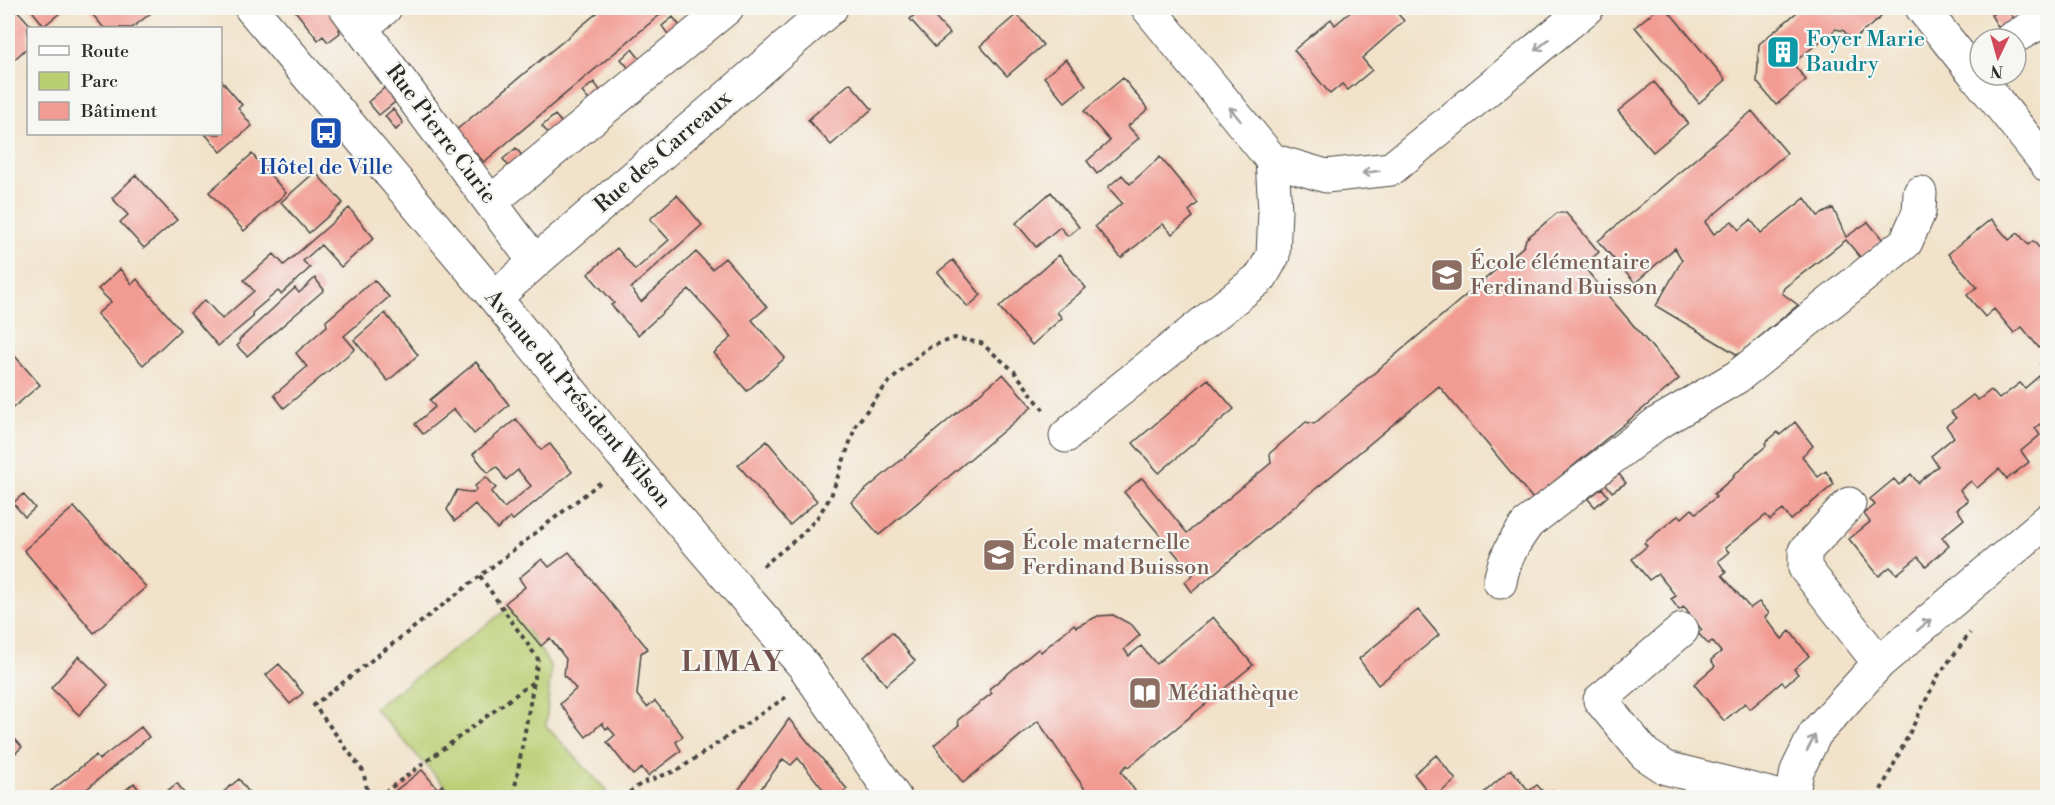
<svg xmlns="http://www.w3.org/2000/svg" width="2055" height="805" font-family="'Libre Bodoni',serif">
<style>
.green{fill:#bace72;stroke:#727c4e;stroke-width:1.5}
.building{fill:#f29b93}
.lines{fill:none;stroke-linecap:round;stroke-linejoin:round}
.minor-casing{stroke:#494643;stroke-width:35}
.path{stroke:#494643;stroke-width:4;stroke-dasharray:4.5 4.5;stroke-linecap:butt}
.minor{stroke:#fff;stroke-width:33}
.oneway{stroke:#a0a0a0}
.labels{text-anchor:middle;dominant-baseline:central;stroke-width:4.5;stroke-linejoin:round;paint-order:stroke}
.culture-label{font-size:22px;fill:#0d838f;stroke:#f6f6f2;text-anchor:start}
.street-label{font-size:22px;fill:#2b2b2b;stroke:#f6f6f2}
.transit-label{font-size:22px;fill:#164399;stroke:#f6f6f2}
.education-label{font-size:22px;fill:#785e54;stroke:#f6f6f2;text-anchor:start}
.district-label{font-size:28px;font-weight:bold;letter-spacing:1.5px;fill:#71524f;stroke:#f6f6f2}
</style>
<rect width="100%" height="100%" fill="#f6f6f2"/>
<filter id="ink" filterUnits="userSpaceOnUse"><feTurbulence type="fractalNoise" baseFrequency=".0167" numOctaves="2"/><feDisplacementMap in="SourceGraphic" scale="12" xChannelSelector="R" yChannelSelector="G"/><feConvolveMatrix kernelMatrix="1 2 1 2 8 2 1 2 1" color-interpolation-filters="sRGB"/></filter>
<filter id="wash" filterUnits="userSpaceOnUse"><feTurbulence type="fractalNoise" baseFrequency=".008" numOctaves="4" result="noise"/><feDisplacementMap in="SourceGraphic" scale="24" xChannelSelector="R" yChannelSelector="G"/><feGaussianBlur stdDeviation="1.35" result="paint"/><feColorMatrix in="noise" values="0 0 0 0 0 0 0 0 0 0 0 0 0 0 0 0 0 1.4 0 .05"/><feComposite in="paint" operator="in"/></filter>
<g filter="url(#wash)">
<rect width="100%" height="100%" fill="#f1e2c9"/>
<path class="green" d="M512 606 551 667 546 726 607 791 596 798 455 797 374 708Z"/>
<g id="blocks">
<path class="building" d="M8 8H15L33 28H28V47L8 65Z
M30 8H66L44 26Z
M89 8H154L156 9 132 28H104L88 9Z
M293 8H333L343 26 339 29 340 33 328 42 323 36 318 40Z
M603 8H668L484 162 455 131Z
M922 8H926L950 34 935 47 910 19Z
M1355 8H1393L1404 21 1362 58 1372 70 1348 90 1342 84 1330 94 1294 50 1331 19 1335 25Z
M1658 8H1666L1726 80 1699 103 1635 27Z
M1802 8H1873L1881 17 1852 41 1844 31 1836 29 1797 60 1795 66 1806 80 1776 105 1757 82 1759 44Z
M2003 8H2007L2016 22 2001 32 1991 15Z
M1017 14 1043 45 1007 76 980 46Z
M673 17 683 30 672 40 662 26Z
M632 49 643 63 632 72 621 59Z
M1066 59 1086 85 1065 102 1044 77Z
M1123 78 1148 109 1128 126 1139 138 1097 174 1087 161 1110 141 1084 111Z
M220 79 242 105 238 108 252 126 221 152 205 134H220Z
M594 82 604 96 593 105 582 92Z
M1654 82 1688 123 1653 152 1618 111Z
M390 83 400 98 379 115 368 102Z
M850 83 872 109 831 145 808 120Z
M393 109 403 123 396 130 385 116Z
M1752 111 1787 153 1705 222 1714 234 1732 221 1739 230 1751 220 1761 233 1805 198 1818 216 1833 208 1846 237 1868 222 1883 240 1861 258 1846 240 1784 288 1782 293 1798 305 1738 355 1656 306 1682 260 1675 248 1635 283 1598 241Z
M555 115 566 128 553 139 542 126Z
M516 148 526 161 513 172 503 159Z
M252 154 286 193 244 231 209 192Z
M1160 157 1198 203 1189 211 1193 217 1172 234 1163 224 1121 258 1095 226 1122 203 1108 187 1122 175 1130 184Z
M315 172 343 203 309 233 281 202Z
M136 175 177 220 144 248 120 222 128 215 112 198Z
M1051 192 1079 227 1068 236 1060 227 1036 247 1016 223Z
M677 195 702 225 631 288 641 302 696 252 712 269 725 258 767 307 752 320 785 358 747 391 714 353 732 337 689 289 638 335 611 305 614 303 588 274 617 248 635 270 669 240 650 219Z
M349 208 374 238 341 267 321 245 303 261 310 268 281 294 278 291 252 313 253 317 218 346 190 313 205 300 222 319 254 291 244 280 274 254 284 265Z
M1557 213H1566L1599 252 1583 266 1679 379 1533 499 1439 386 1192 592 1185 582 1193 575 1124 492 1142 478 1187 533 1271 463 1270 453 1306 422 1314 424 1524 246 1526 239Z
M1991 219 2009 240 2018 233 2028 245 2033 241 2048 257 2046 265 2048 267V350L2044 345 2039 348 2022 327 2014 333 1994 309 1985 317 1967 295 1977 287 1948 254Z
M1059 255 1086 288 1057 312 1062 318 1032 345 999 307Z
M953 260 981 295 968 307 938 272Z
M120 269 132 284 137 279 180 330 143 365 97 314 111 302 98 289Z
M315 278 324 290 247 356 237 346 240 343 239 340 295 288 299 293Z
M374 280 389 297 344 336 355 349 284 408 274 395 307 367 296 353 327 326 326 321Z
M385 313 418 355 388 381 354 340Z
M8 348 40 385 8 412Z
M2048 359V418L2035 428 2040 435 2021 451 2029 462 2007 479 1999 469 1977 488 1971 481 1960 490 1968 501 1957 509 1964 519 1942 537 1949 546 1926 566 1918 557 1897 574 1890 567 1879 576 1849 539 1870 522 1864 514 1875 505 1870 499 1894 479 1899 485 1911 474 1918 483 1938 466 1931 456 1954 437 1946 426 1956 418 1951 412 1973 395 1978 400 1991 390 1999 399 2020 383 2025 388 2045 371 2040 364Z
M476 362 509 405 474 434 454 409 423 434 415 424 435 407 430 400Z
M1003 374 1032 407 879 535 851 502Z
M1208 379 1234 409 1159 473 1133 443Z
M516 419 541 450 550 444 572 472 513 520 510 518 497 529 475 504 455 521 447 510 457 490 473 493 476 490 475 486 486 477 496 488 491 492 504 508 531 486 518 470 506 480 497 467 488 473 473 454Z
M1795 422 1813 446 1802 456 1818 477 1826 471 1834 484 1791 520 1783 510 1770 520 1766 515 1725 548 1729 552 1718 561 1726 572 1722 575 1750 608 1759 602 1769 613 1765 617 1782 639 1790 631 1809 656 1794 669 1798 674 1785 685 1782 682 1750 709 1745 703 1724 721 1694 684 1715 666 1711 660 1721 652 1712 641 1708 644 1698 633 1702 630 1684 607 1679 610 1671 599 1676 596 1658 574 1649 580 1632 559 1647 546 1644 543 1679 515 1682 518 1692 509 1696 513 1716 497 1714 494 1734 477 1733 475 1744 467 1746 463 1766 446 1765 443 1778 432 1780 435Z
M767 441 817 501 790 525 738 465Z
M1619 474 1626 483 1612 492 1606 484Z
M1602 488 1608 496 1595 507 1588 499Z
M23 494 35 508 25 517 13 503Z
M74 507 146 587 94 633 24 550Z
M569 552 648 649 641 653 637 695 647 707 655 701 683 736 676 742 681 751 648 776 642 768 633 775 607 742 615 735 608 727 606 729 602 723 586 737 560 704 576 689 564 675 566 659 550 638 541 646 505 603 525 587 519 578 542 559 549 567Z
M1418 610 1439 635 1378 685 1359 659Z
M1113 615 1132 625 1140 635 1124 649 1129 656 1141 646 1156 664 1213 617 1253 665 1129 767 1127 765 1121 771 1140 798H1091L1038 721 963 783 934 745 959 725 958 720 992 693 989 689 1038 649 1041 652 1074 624 1076 627 1098 616Z
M892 632 915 661 886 685 864 657Z
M79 656 108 685 79 715 51 688Z
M279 664 303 693 290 704 266 675Z
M789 719 847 789 836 798H830L798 758 791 765 783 759 754 798H737L735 795Z
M141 727 149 737 76 798H56L51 791 96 755 99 760Z
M15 739 22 747 8 760V746Z
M1436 755 1456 780 1433 798 1414 774Z
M1511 769 1529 791 1537 785 1546 795 1553 790 1560 798H1478Z
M422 770 438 789 442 785 452 798H400L395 791Z
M239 779 253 798H216Z
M134 783 145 798H116Z
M177 783 184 793 179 798H165L168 795 166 792Z"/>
</g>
</g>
<g filter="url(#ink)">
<use href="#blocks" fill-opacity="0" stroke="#494643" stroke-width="1.5"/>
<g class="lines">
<defs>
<path id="minor" d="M251 8 495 298 621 453 804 666 895 798
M346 8 535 262
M1148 8 1272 160
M1922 8C1963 61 2007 112 2048 166
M361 28 385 8
M2011 39 2048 18
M1272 160 1326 176 1391 169 1587 8
M492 201 727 8
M495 298 535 262 831 8
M1066 436 1101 405 1261 277 1273 256 1275 211 1272 160
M1849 504 1805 551V568L1879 663
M1500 582C1504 558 1514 542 1528 523L1656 424 1737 377 1906 242 1919 212 1920 193
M1682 630 1600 700 1645 754 1666 768 1785 798
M1792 798 1797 771 1815 734 1879 663 2048 520"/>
</defs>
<use href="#minor" class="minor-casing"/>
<path class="path" d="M763 566 800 536 817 518 831 496 856 425 887 384 927 348 955 338 981 343 1014 371 1045 412
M480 576 538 659 513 798
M369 798 363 771 314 705 601 482
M377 798 533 682
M622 798 642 783 678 770 786 697
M1877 798 1938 676 1970 633"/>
<use href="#minor" class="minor"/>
</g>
<defs><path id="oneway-shaft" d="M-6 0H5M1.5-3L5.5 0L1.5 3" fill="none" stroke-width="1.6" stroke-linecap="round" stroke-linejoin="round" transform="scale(1.5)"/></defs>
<g class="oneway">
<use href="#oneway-shaft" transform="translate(1542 45) rotate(140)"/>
<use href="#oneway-shaft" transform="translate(1235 114) rotate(-129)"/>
<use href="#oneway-shaft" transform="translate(1371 172) rotate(172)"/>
<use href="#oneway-shaft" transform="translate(1924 625) rotate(-40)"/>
<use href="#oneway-shaft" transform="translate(1811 743) rotate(-63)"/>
</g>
</g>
<defs>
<symbol id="building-square" viewBox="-11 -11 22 22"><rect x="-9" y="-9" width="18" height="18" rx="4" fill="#0f9aa8" stroke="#f6f6f2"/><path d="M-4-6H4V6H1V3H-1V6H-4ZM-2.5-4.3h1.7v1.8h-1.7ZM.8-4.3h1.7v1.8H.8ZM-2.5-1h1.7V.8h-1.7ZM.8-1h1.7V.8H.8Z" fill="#fff"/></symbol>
<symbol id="bus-square" viewBox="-11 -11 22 22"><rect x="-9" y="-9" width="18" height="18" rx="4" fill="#1a4fb4" stroke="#f6f6f2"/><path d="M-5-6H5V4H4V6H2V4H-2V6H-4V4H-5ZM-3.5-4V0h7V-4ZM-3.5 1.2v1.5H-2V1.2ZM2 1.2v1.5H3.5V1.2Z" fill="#fff"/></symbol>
<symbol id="school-square" viewBox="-11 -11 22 22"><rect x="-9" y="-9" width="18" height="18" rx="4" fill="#8d6e63" stroke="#f6f6f2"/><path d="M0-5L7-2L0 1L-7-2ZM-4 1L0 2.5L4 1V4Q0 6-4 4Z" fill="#fff"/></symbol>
<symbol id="library-square" viewBox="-11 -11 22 22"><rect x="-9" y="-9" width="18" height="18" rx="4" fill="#8d6e63" stroke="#f6f6f2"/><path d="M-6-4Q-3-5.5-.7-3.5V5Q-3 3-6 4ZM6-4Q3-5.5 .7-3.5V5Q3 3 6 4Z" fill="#fff"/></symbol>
</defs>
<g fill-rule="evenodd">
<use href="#building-square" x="1764" y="33" width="38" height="38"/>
<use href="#bus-square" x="307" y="114" width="38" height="38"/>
<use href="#school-square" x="1428" y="256" width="38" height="38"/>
<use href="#school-square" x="980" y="536" width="38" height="38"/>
<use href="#library-square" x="1126" y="674" width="38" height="38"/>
</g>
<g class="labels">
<g class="culture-label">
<text x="1806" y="39">Foyer Marie<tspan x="1806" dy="25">Baudry</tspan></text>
</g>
<g class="street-label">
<text transform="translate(441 134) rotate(53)">Rue Pierre Curie</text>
<text transform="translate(663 152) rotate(-41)">Rue des Carreaux</text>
<text transform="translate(578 399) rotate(50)">Avenue du Président Wilson</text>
</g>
<g class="transit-label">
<text x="326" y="167">Hôtel de Ville</text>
</g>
<g class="education-label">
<text x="1470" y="262">École élémentaire<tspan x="1470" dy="25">Ferdinand Buisson</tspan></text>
<text x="1022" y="542">École maternelle<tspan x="1022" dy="25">Ferdinand Buisson</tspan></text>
<text x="1168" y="693">Médiathèque</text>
</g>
<g class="district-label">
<text x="733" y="662">LIMAY</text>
</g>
</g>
<rect width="2055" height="805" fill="none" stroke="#f6f6f2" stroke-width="30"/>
<rect x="27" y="27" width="195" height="108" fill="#f6f6f2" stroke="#a5a5a2" stroke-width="1.5"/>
<rect x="39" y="46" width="30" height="9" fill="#ffffff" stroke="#a5a5a2" stroke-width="1.5"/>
<text x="81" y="57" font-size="18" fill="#2b2b2b">Route</text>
<rect x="39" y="72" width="30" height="18" fill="#bace72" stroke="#a5a5a2" stroke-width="1.5"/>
<text x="81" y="87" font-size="18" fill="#2b2b2b">Parc</text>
<rect x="39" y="102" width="30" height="18" fill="#f29b93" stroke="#a5a5a2" stroke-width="1.5"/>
<text x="81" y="117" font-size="18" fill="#2b2b2b">Bâtiment</text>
<g transform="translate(1998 57) rotate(185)"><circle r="28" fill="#f6f6f2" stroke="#a5a5a2" stroke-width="1.5"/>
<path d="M0-4.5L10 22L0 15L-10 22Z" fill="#d1495b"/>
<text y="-9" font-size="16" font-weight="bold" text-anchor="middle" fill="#2b2b2b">N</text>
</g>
</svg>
